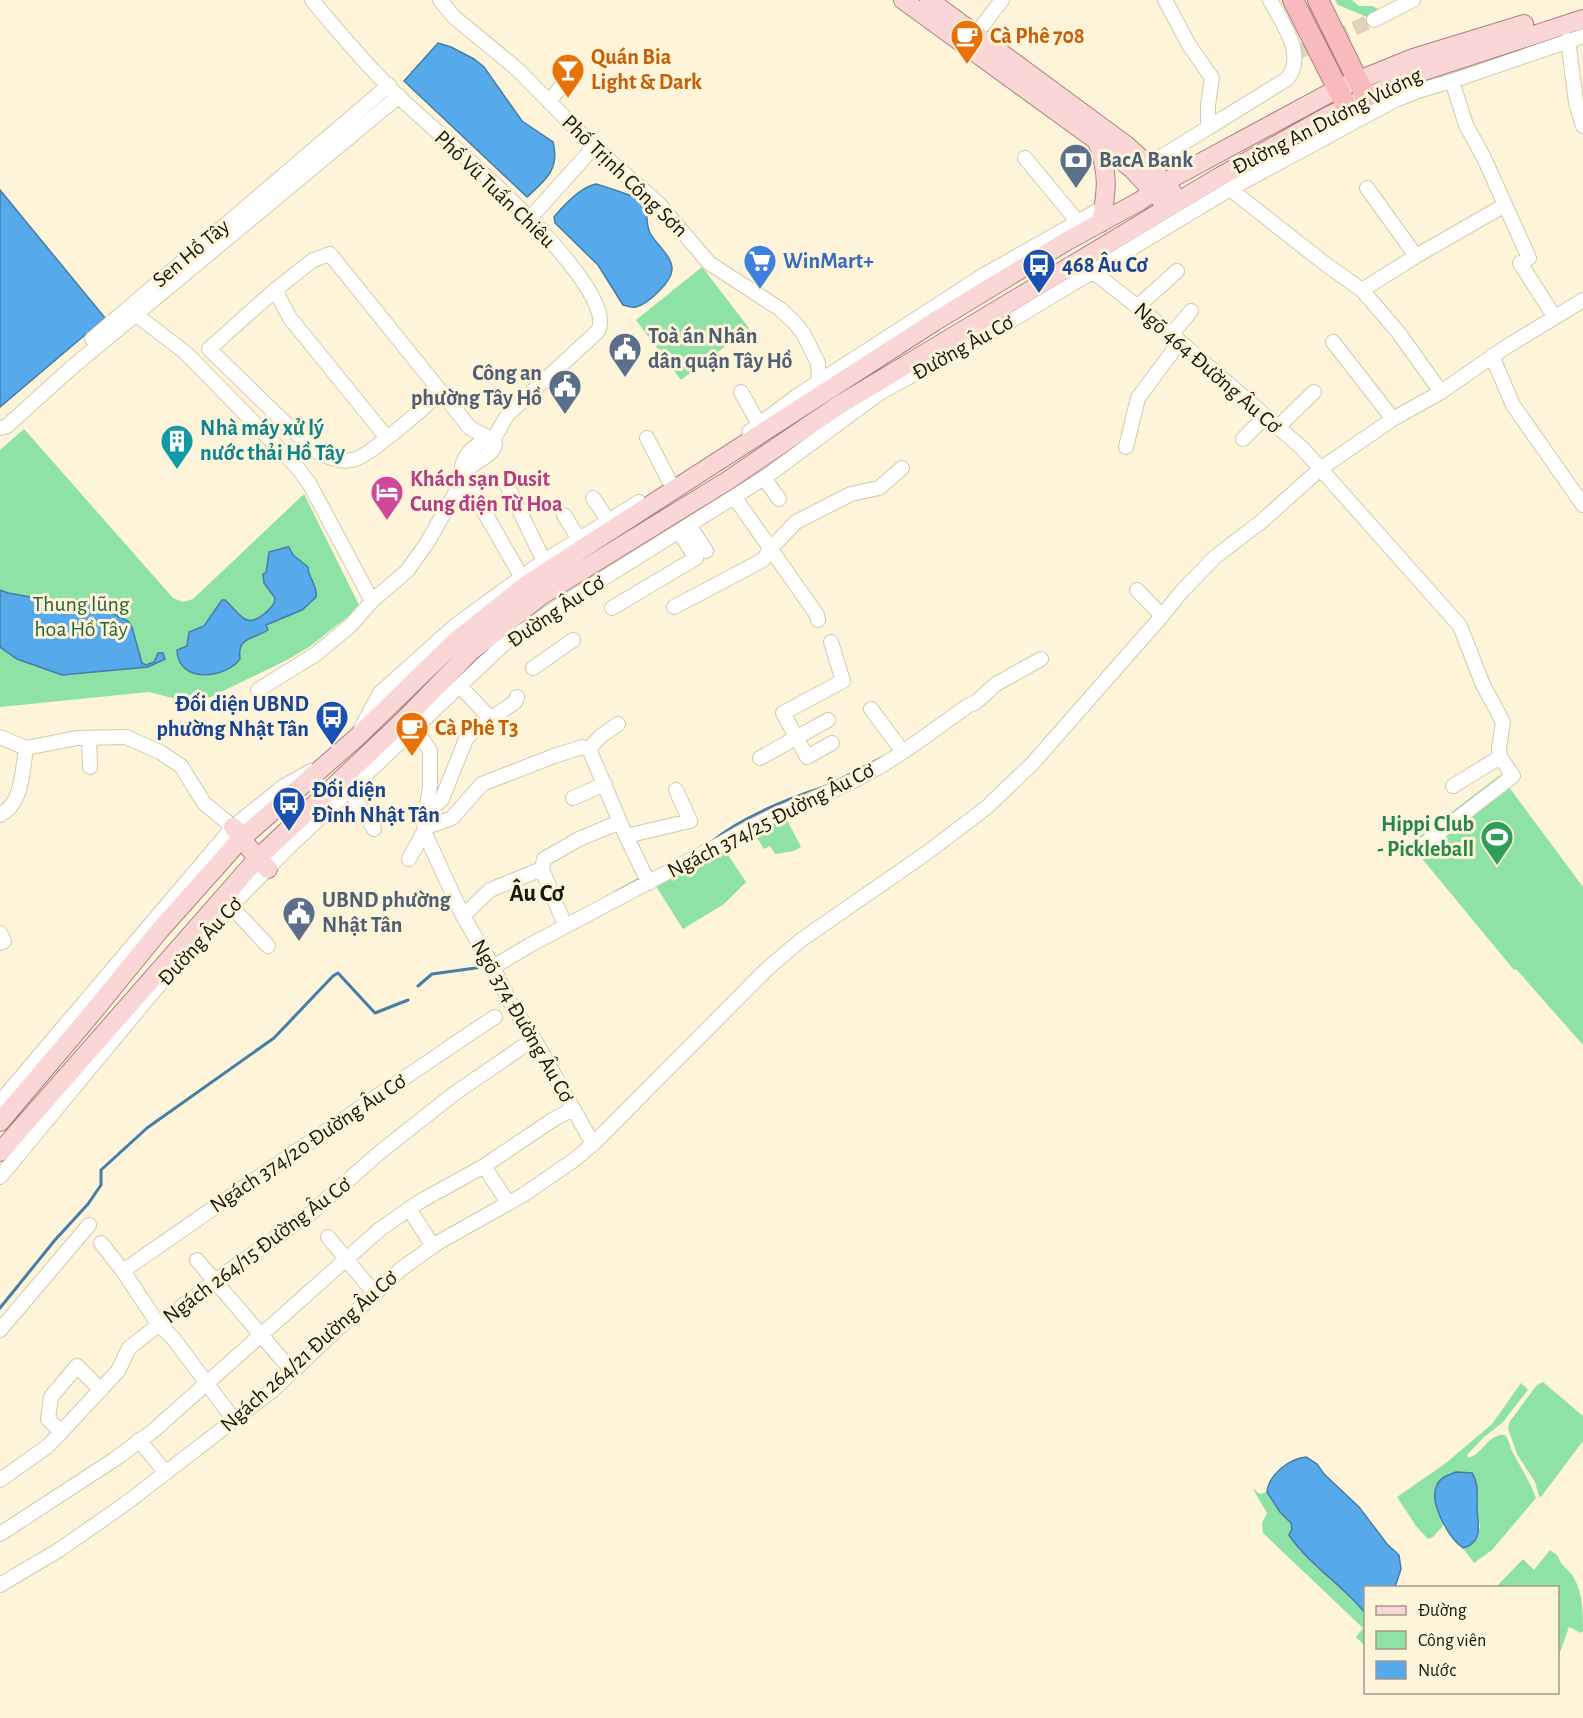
<svg xmlns="http://www.w3.org/2000/svg" width="1583" height="1718" font-family="'Alegreya Sans',sans-serif">
<style>
.green{fill:#8fe2a5}
.water{fill:#56a9ea;stroke:#447da7;stroke-width:1.5}
.lines{fill:none;stroke-linecap:round;stroke-linejoin:round}
.stream{stroke:#447da7;stroke-width:3}
.minor-tunnel{stroke:#dbd3ba;stroke-width:14;stroke-dasharray:14 7;stroke-linecap:butt}
.minor-casing{stroke:#d2c9af;stroke-width:16}
.major-casing{stroke:#aa817e;stroke-width:20}
.highway-casing{stroke:#aa817e;stroke-width:22}
.minor{stroke:#fff;stroke-width:14}
.major{stroke:#fbd6d7;stroke-width:18}
.highway{stroke:#f8babc;stroke-width:20}
.labels{text-anchor:middle;dominant-baseline:central;stroke-width:6;stroke-linejoin:round;paint-order:stroke}
.food-label{font-size:22px;font-weight:bold;fill:#c56008;stroke:#fdf4d9;text-anchor:start}
.street-label{font-size:22px;fill:#19160c;stroke:#fdf4d9}
.service-label{font-size:22px;font-weight:bold;fill:#4e5e75;stroke:#fdf4d9;text-anchor:start}
.shop-label{font-size:22px;font-weight:bold;fill:#366cbe;stroke:#fdf4d9;text-anchor:start}
.transit-label{font-size:22px;font-weight:bold;fill:#164399;stroke:#fdf4d9;text-anchor:start}
.culture-label{font-size:22px;font-weight:bold;fill:#0d838f;stroke:#fdf4d9;text-anchor:start}
.hotel-label{font-size:22px;font-weight:bold;fill:#b23c85;stroke:#fdf4d9;text-anchor:start}
.park-label{font-size:22px;fill:#28653c;stroke:#fdf4d9}
.leisure-label{font-size:22px;font-weight:bold;fill:#27864d;stroke:#fdf4d9;text-anchor:end}
.neighbourhood-label{font-size:24px;font-weight:bold;fill:#19160c;stroke:#fdf4d9}
</style>
<rect width="100%" height="100%" fill="#fdf4d9"/>
<path class="green" d="M1335 0H1352L1359 6H1373L1378 9 1367 17 1338 5Z
M702 267 749 328 681 380 636 320Z
M24 429 173 598 183 602 193 599 304 494 360 607 309 647 287 660 196 704 149 692 0 707V450Z
M1500 775 1583 887V1045L1516 969 1514 970 1410 844Z
M785 816 801 847 794 851 775 854 770 846 764 849 753 831Z
M723 847 746 882 724 904 683 929 654 883Z
M1543 1382 1583 1416V1441L1541 1497 1539 1496 1535 1482 1517 1454 1508 1429 1510 1421 1537 1385Z
M1521 1383 1528 1390 1502 1423 1483 1438 1467 1455 1468 1458C1483 1455 1488 1433 1505 1435 1510 1441 1509 1446 1513 1453 1521 1468 1530 1482 1536 1498L1492 1550 1474 1563 1463 1548 1468 1547 1480 1527 1477 1509 1478 1492 1436 1500 1443 1526 1433 1537 1428 1539 1416 1526 1397 1497 1446 1463 1492 1424Z
M1253 1489 1260 1494 1267 1492 1280 1512 1291 1523 1299 1550 1316 1563 1365 1613V1646L1356 1637 1363 1628 1263 1533 1262 1523 1267 1513Z
M1550 1550 1558 1556C1560 1565 1567 1568 1572 1575 1583 1591 1583 1613 1583 1631L1581 1633 1569 1627 1558 1658V1588L1496 1587 1523 1559 1534 1570Z"/>
<path class="water" d="M438 43 451 47 474 59 484 67 522 121 553 142C560 169 546 180 527 197L404 81Z
M596 184C605 187 639 197 643 202 649 211 645 223 650 233 656 244 671 255 672 268 673 281 648 304 636 307 631 308 627 306 623 305L598 265 555 223 554 217C564 205 581 187 596 184Z
M0 190 105 318 0 407Z
M287 547H289L293 555 308 567C308 578 318 585 316 597L302 610 266 625 268 630C253 640 237 636 240 659 225 679 178 684 177 650L187 646 189 632 204 626 222 600H225C240 613 245 630 264 614 270 609 274 606 275 598L264 583 263 574 266 573 269 552Z
M0 590 8 593 48 600H86L128 621 132 627 142 663 146 665 154 662 158 653H163L165 659 148 667 62 675 17 659 0 647Z
M1306 1457 1317 1464 1324 1474 1359 1507 1387 1544 1399 1555 1401 1569 1395 1587 1366 1588 1365 1613C1343 1585 1309 1565 1289 1535L1292 1529 1291 1523 1280 1512 1267 1492C1269 1474 1289 1459 1306 1457Z
M1456 1472 1472 1473C1479 1484 1477 1493 1477 1506 1477 1522 1485 1542 1463 1548 1449 1538 1428 1502 1437 1485 1440 1477 1449 1475 1456 1472Z"/>
<g class="lines">
<path class="stream" d="M833 783 881 758
M710 843C740 818 790 798 827 786
M616 892 638 880
M418 986 432 974 483 967
M0 1308 55 1240 88 1204 101 1185V1170L147 1128 274 1038 333 976 338 973 375 1013 408 1000"/>
<path class="minor-tunnel" d="M1296 53 1374 20"/>
<defs>
<path id="minor" d="M312 0C340 34 369 68 400 98 434 131 622 285 598 331L508 414 493 440
M440 0 454 17 517 69 594 147 658 203 709 263 780 309 794 322 803 333 818 363 819 382
M1165 0 1189 45 1212 78 1208 105V127
M1374 20 1413 0
M976 34 1002 0
M1568 40 1576 102 1583 126
M1452 81 1466 125 1484 158 1529 258
M549 102 574 70
M1025 158 1078 222
M1148 165 1287 79C1307 55 1282 23 1270 0
M1367 188 1416 256
M1230 189 1324 263 1362 290 1398 332 1441 392
M531 217 594 147
M1520 263 1554 316
M1088 264 1092 271 1162 326 1302 448 1460 626 1483 685 1503 722 1499 748 1500 757 1513 776 1419 848
M275 290 290 318 387 438
M1362 290 1416 256 1505 205
M1137 307 1177 271
M130 308 135 314 186 353 296 466 309 483 372 601
M1171 335 1191 311
M92 339 389 85
M1333 342 1393 419
M1492 356 1513 405 1583 505
M741 392 759 424
M440 393C425 406 368 458 352 460 338 463 324 455 312 449L209 349 275 290 313 260 330 254 470 428 493 440
M1278 427 1314 392
M0 428 7 426 70 369 399 96
M749 432 797 396 984 275 1104 207
M647 438 671 484
M1243 439 1265 417
M493 440 486 439C474 446 460 458 462 473L525 583
M1126 447 1138 398 1179 343
M764 478 779 499
M506 483 544 561
M593 498 608 520
M735 498 817 615 818 620
M564 515 579 539
M689 525 706 551
M1137 590 1162 616
M674 607 763 560 770 549 796 522 851 494 879 488 902 468
M612 608 696 558 679 532
M831 642 843 681 783 713 807 757 832 743
M533 668 573 640
M460 686 491 719
M258 690 316 654 351 625 372 601 407 571 427 543 469 469C477 459 492 457 495 444L493 440
M871 709 903 752
M618 724 601 736 589 749 626 836 649 883
M361 728 380 693 456 625 544 561 639 502
M416 729 430 751V786L424 828 427 838 463 916 493 967 510 1002 534 1039 593 1144
M0 737 26 748
M89 738 90 767
M760 758 828 720
M1453 786 1500 757
M350 791 374 829
M573 798 605 784
M426 814 442 799 466 739 474 730 515 702 517 697
M0 815C23 803 22 772 26 748L77 738 126 737 160 752 181 766 204 803 233 827
M424 828 452 818 482 784 554 756 582 747 589 749
M626 836 690 821 676 790
M409 859 425 830
M542 869 562 918
M231 906 268 946
M463 916 490 890 542 869 544 859 579 839 620 822
M0 933 4 941 0 943
M493 967 530 945 728 840C770 814 813 801 857 779 897 759 932 731 969 705L975 703 996 684 1041 659
M0 1102 233 827 284 786 311 771
M484 1166 508 1203
M0 1177 153 992 231 906 288 848 505 643 556 608 764 478 881 392 999 328 1230 189 1395 100 1421 90 1452 81 1583 36
M409 1209 433 1246
M328 1237 375 1294
M101 1243 123 1271 159 1325 173 1338 234 1420
M197 1260 261 1335 379 1230 419 1202 484 1166 554 1119 573 1109
M123 1271C211 1209 300 1149 389 1088 425 1065 459 1040 495 1017
M0 1330 89 1225
M61 1432 48 1419 51 1397 77 1366 101 1390
M139 1440 166 1473
M0 1480 48 1446 118 1371 129 1348 216 1280 312 1212 379 1153 455 1093 534 1039
M0 1534 115 1459 153 1431 261 1335 292 1371
M0 1585 59 1550 125 1504 273 1390 401 1269 439 1242 523 1195 574 1160 593 1144 768 968 801 940 928 852 987 807 1032 764 1162 616 1182 591 1215 557 1262 521 1320 469 1393 419 1441 392 1503 349 1583 300"/>
<path id="major" d="M903 0 1097 141 1132 169 1162 201
M929 0 1126 145 1148 165 1172 191
M1097 141C1109 174 1107 189 1101 223
M233 827 253 853 268 869
M0 1122 89 1017 160 930 241 839 356 738 457 640 526 585 934 322 1067 241 1140 201 1174 177 1339 88 1413 58 1524 24
M0 1152 257 859 404 720 471 651 542 595 727 481 839 405 1219 177 1328 116 1418 73 1583 19"/>
<path id="highway" d="M1293 0 1347 107
M1318 0 1366 97"/>
</defs>
<use href="#minor" class="minor-casing"/>
<use href="#major" class="major-casing"/>
<use href="#highway" class="highway-casing"/>
<use href="#minor" class="minor"/>
<use href="#major" class="major"/>
<use href="#highway" class="highway"/>
</g>
<defs>
<symbol id="cafe-pin" viewBox="-11 -11 22 30"><path d="M0 17L-7.5 6A9.5 9.5 0 1 1 7.5 6Z" fill="#e8710a" stroke="#fdf4d9"/><path d="M-5.5-4.5H6V0H3Q3 3.5 0 3.5H-2.5Q-5.5 3.5-5.5 0ZM3-3.2v2h1.7v-2ZM-6 4.5H4V6H-6Z" fill="#fff"/></symbol>
<symbol id="bar-pin" viewBox="-11 -11 22 30"><path d="M0 17L-7.5 6A9.5 9.5 0 1 1 7.5 6Z" fill="#e8710a" stroke="#fdf4d9"/><path d="M-6-5H6L.8 .8V4.5H3.5V6h-7V4.5H-.8V.8Z" fill="#fff"/></symbol>
<symbol id="bank-pin" viewBox="-11 -11 22 30"><path d="M0 17L-7.5 6A9.5 9.5 0 1 1 7.5 6Z" fill="#5c6f8a" stroke="#fdf4d9"/><path d="M-6-4H6V4H-6ZM0-2.3a2.3 2.3 0 1 0 0 4.6a2.3 2.3 0 1 0 0-4.6Z" fill="#fff"/></symbol>
<symbol id="supermarket-pin" viewBox="-11 -11 22 30"><path d="M0 17L-7.5 6A9.5 9.5 0 1 1 7.5 6Z" fill="#3f7fe0" stroke="#fdf4d9"/><path d="M-6-5.5h2.5l.6 2H6L4.5 2H-2.5L-4.4-4H-6ZM-1.5 3.2a1.3 1.3 0 1 0 .1 0ZM3 3.2a1.3 1.3 0 1 0 .1 0Z" fill="#fff"/></symbol>
<symbol id="bus-pin" viewBox="-11 -11 22 30"><path d="M0 17L-7.5 6A9.5 9.5 0 1 1 7.5 6Z" fill="#1a4fb4" stroke="#fdf4d9"/><path d="M-5-6H5V4H4V6H2V4H-2V6H-4V4H-5ZM-3.5-4V0h7V-4ZM-3.5 1.2v1.5H-2V1.2ZM2 1.2v1.5H3.5V1.2Z" fill="#fff"/></symbol>
<symbol id="civic-pin" viewBox="-11 -11 22 30"><path d="M0 17L-7.5 6A9.5 9.5 0 1 1 7.5 6Z" fill="#5c6f8a" stroke="#fdf4d9"/><path d="M-.6-6.5H3V-4.5H.6V-3L4-1V1h2V6H-6V1h2V-1L-.6-3ZM-1.2 2.5V6h2.4V2.5Z" fill="#fff"/></symbol>
<symbol id="building-pin" viewBox="-11 -11 22 30"><path d="M0 17L-7.5 6A9.5 9.5 0 1 1 7.5 6Z" fill="#0f9aa8" stroke="#fdf4d9"/><path d="M-4-6H4V6H1V3H-1V6H-4ZM-2.5-4.3h1.7v1.8h-1.7ZM.8-4.3h1.7v1.8H.8ZM-2.5-1h1.7V.8h-1.7ZM.8-1h1.7V.8H.8Z" fill="#fff"/></symbol>
<symbol id="hotel-pin" viewBox="-11 -11 22 30"><path d="M0 17L-7.5 6A9.5 9.5 0 1 1 7.5 6Z" fill="#d1479c" stroke="#fdf4d9"/><path d="M-6-4.5h1.5V1H6V5H4.5V3h-9V5H-6ZM-4 0a1.8 1.8 0 1 1 3.6 0ZM.5 0V-2.5h3Q6-2.5 6 0Z" fill="#fff"/></symbol>
<symbol id="stadium-pin" viewBox="-11 -11 22 30"><path d="M0 17L-7.5 6A9.5 9.5 0 1 1 7.5 6Z" fill="#2e9e5b" stroke="#fdf4d9"/><path d="M0-5a6.5 5 0 1 0 0 10a6.5 5 0 1 0 0-10ZM-3.5-1.8h7v3.6h-7Z" fill="#fff"/></symbol>
</defs>
<g fill-rule="evenodd">
<use href="#cafe-pin" x="948" y="17" width="38" height="52"/>
<use href="#bar-pin" x="549" y="51" width="38" height="52"/>
<use href="#bank-pin" x="1057" y="141" width="38" height="52"/>
<use href="#supermarket-pin" x="741" y="242" width="38" height="52"/>
<use href="#bus-pin" x="1020" y="246" width="38" height="52"/>
<use href="#civic-pin" x="606" y="330" width="38" height="52"/>
<use href="#civic-pin" x="546" y="367" width="38" height="52"/>
<use href="#building-pin" x="158" y="422" width="38" height="52"/>
<use href="#hotel-pin" x="368" y="473" width="38" height="52"/>
<use href="#bus-pin" x="313" y="698" width="38" height="52"/>
<use href="#cafe-pin" x="393" y="709" width="38" height="52"/>
<use href="#bus-pin" x="270" y="784" width="38" height="52"/>
<use href="#stadium-pin" x="1478" y="818" width="38" height="52"/>
<use href="#civic-pin" x="280" y="894" width="38" height="52"/>
</g>
<g class="labels">
<g class="food-label">
<text x="990" y="36">Cà Phê 708</text>
<text x="591" y="57">Quán Bia<tspan x="591" dy="25">Light &amp; Dark</tspan></text>
<text x="435" y="728">Cà Phê T3</text>
</g>
<g class="street-label">
<text transform="translate(1327 121) rotate(-27)">Đường An Dương Vương</text>
<text transform="translate(625 176) rotate(44)">Phố Trịnh Công Sơn</text>
<text transform="translate(495 189) rotate(44)">Phố Vũ Tuấn Chiêu</text>
<text transform="translate(191 253) rotate(-40)">Sen Hồ Tây</text>
<text transform="translate(963 347) rotate(-29)">Đường Âu Cơ</text>
<text transform="translate(1208 368) rotate(41)">Ngõ 464 Đường Âu Cơ</text>
<text transform="translate(556 611) rotate(-34)">Đường Âu Cơ</text>
<text transform="translate(771 820) rotate(-27)">Ngách 374/25 Đường Âu Cơ</text>
<text transform="translate(200 941) rotate(-47)">Đường Âu Cơ</text>
<text transform="translate(523 1021) rotate(60)">Ngõ 374 Đường Âu Cơ</text>
<text transform="translate(308 1143) rotate(-34)">Ngách 374/20 Đường Âu Cơ</text>
<text transform="translate(257 1250) rotate(-37)">Ngách 264/15 Đường Âu Cơ</text>
<text transform="translate(309 1351) rotate(-42)">Ngách 264/21 Đường Âu Cơ</text>
</g>
<g class="service-label">
<text x="1099" y="160">BacA Bank</text>
<text x="648" y="336">Toà án Nhân<tspan x="648" dy="25">dân quận Tây Hồ</tspan></text>
<text x="542" y="373" text-anchor="end">Công an<tspan x="542" dy="25">phường Tây Hồ</tspan></text>
<text x="322" y="900">UBND phường<tspan x="322" dy="25">Nhật Tân</tspan></text>
</g>
<g class="shop-label">
<text x="783" y="261">WinMart+</text>
</g>
<g class="transit-label">
<text x="1062" y="265">468 Âu Cơ</text>
<text x="309" y="704" text-anchor="end">Đối diện UBND<tspan x="309" dy="25">phường Nhật Tân</tspan></text>
<text x="312" y="790">Đối diện<tspan x="312" dy="25">Đình Nhật Tân</tspan></text>
</g>
<g class="culture-label">
<text x="200" y="428">Nhà máy xử lý<tspan x="200" dy="25">nước thải Hồ Tây</tspan></text>
</g>
<g class="hotel-label">
<text x="410" y="479">Khách sạn Dusit<tspan x="410" dy="25">Cung điện Từ Hoa</tspan></text>
</g>
<g class="park-label">
<text x="81" y="604">Thung lũng<tspan x="81" dy="25">hoa Hồ Tây</tspan></text>
</g>
<g class="leisure-label">
<text x="1474" y="824">Hippi Club<tspan x="1474" dy="25">- Pickleball</tspan></text>
</g>
<g class="neighbourhood-label">
<text x="537" y="894">Âu Cơ</text>
</g>
</g>
<rect x="1364" y="1586" width="195" height="108" fill="#fdf4d9" stroke="#a29b87" stroke-width="1.5"/>
<rect x="1376" y="1606" width="30" height="9" fill="#fbd6d7" stroke="#a29b87" stroke-width="1.5"/>
<text x="1418" y="1616" font-size="18" fill="#19160c">Đường</text>
<rect x="1376" y="1631" width="30" height="18" fill="#8fe2a5" stroke="#a29b87" stroke-width="1.5"/>
<text x="1418" y="1646" font-size="18" fill="#19160c">Công viên</text>
<rect x="1376" y="1661" width="30" height="18" fill="#56a9ea" stroke="#a29b87" stroke-width="1.5"/>
<text x="1418" y="1676" font-size="18" fill="#19160c">Nước</text>
</svg>
